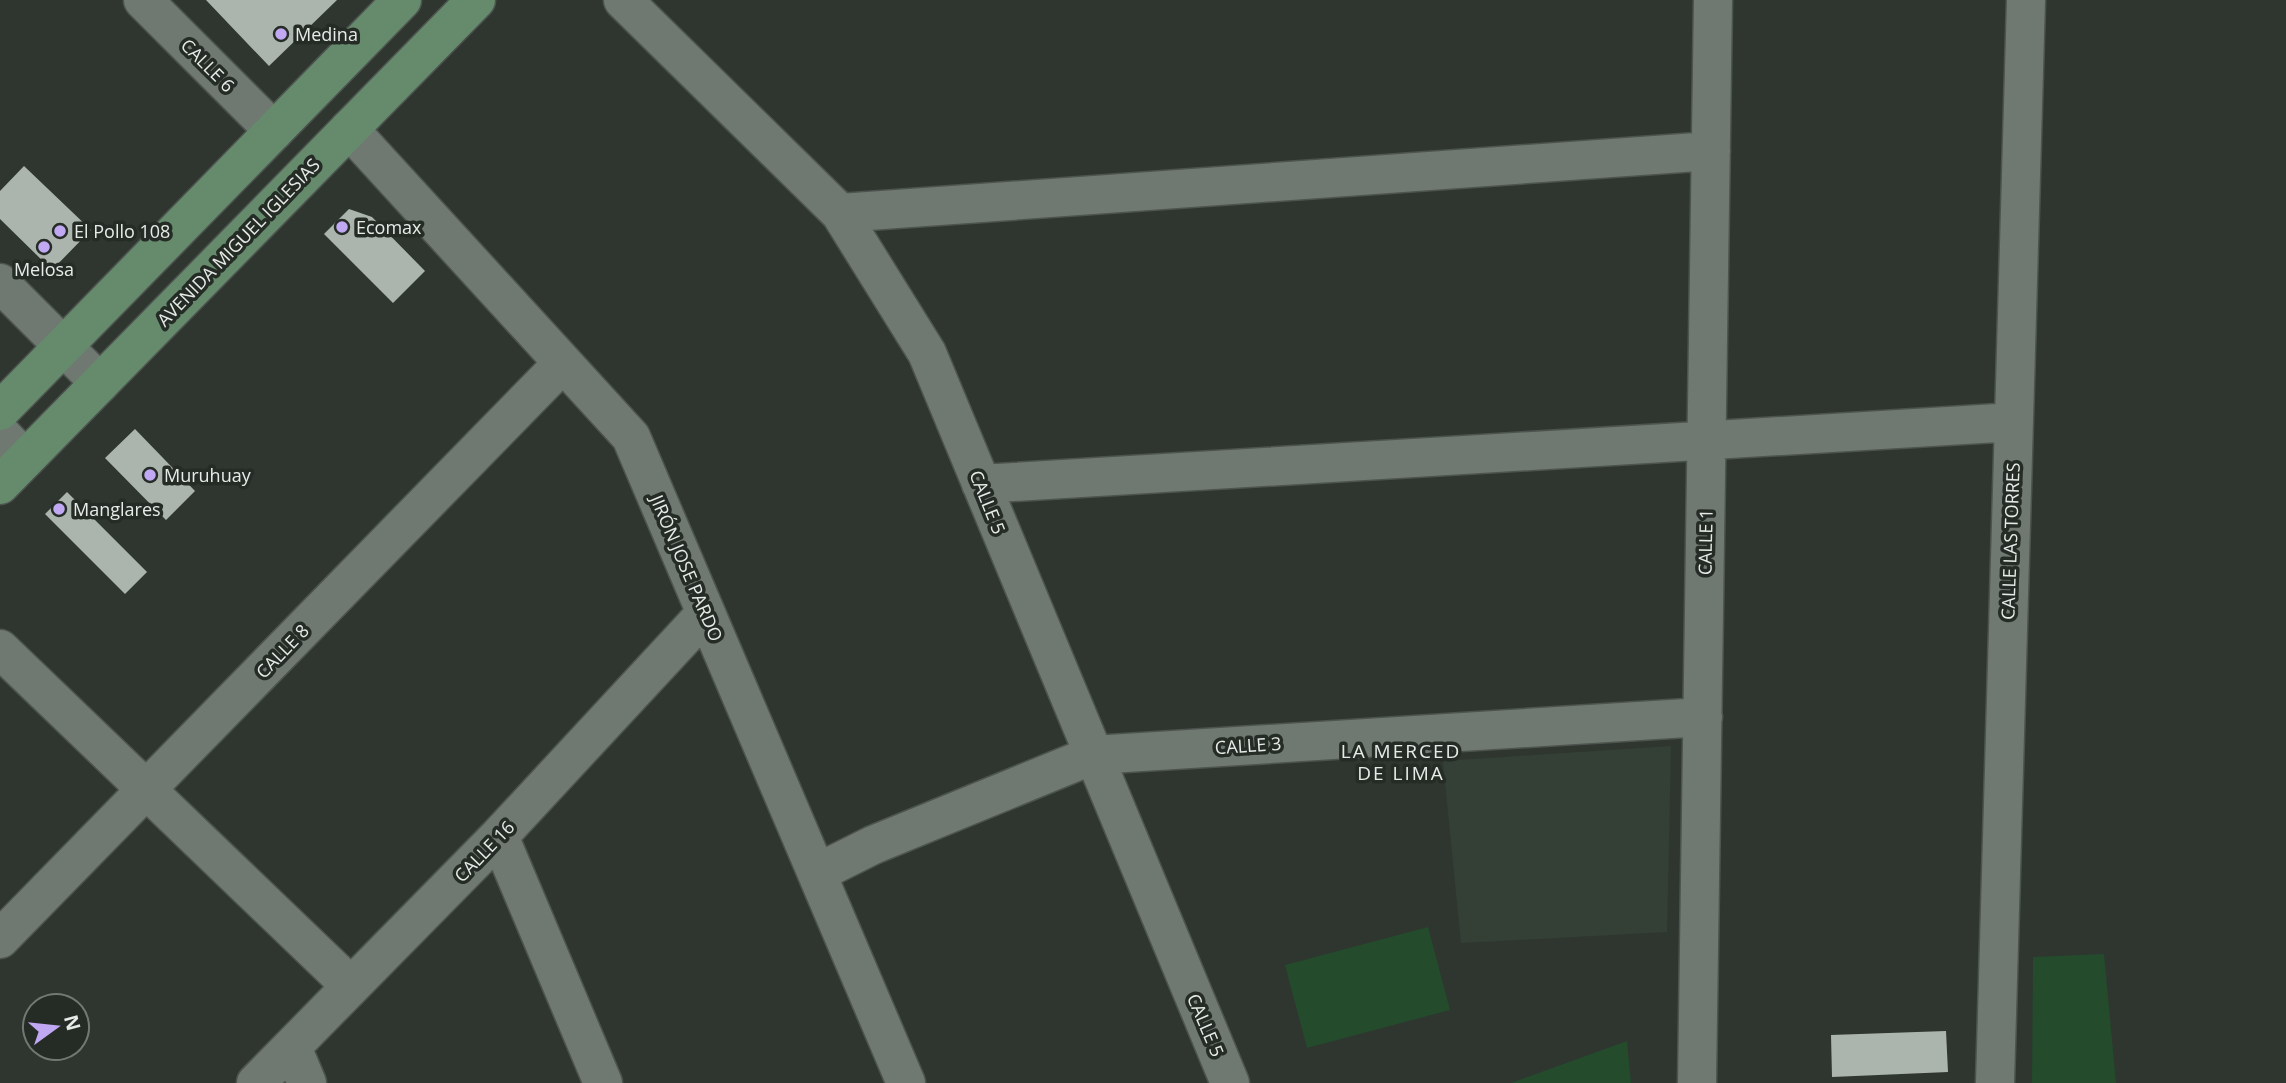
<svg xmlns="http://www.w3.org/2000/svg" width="2286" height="1083" font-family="'Open Sans',sans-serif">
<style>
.built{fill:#344036}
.green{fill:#234b2c}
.building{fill:#acb5ad}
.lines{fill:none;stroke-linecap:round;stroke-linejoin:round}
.minor-casing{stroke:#4d534e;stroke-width:41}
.major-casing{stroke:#4d534e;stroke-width:41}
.minor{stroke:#6f7871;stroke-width:38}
.major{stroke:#658b6c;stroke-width:38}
.poi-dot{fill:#c1a8f3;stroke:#252c26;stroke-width:2.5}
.labels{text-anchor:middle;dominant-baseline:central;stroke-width:7;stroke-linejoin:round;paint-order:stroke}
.poi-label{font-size:18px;fill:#e6ebe7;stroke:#252c26;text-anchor:start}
.street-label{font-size:18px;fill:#e6ebe7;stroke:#252c26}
.neighbourhood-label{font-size:19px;letter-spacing:2px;fill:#e6ebe7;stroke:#252c26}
</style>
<rect width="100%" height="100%" fill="#2f3630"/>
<path class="built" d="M1671 746 1667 932 1461 943 1443 761Z"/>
<path class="green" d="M1428 927 1450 1010 1307 1048 1285 965Z
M2104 954 2116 1083H2032L2033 957Z
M1627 1041 1631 1083H1511Z"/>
<path class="building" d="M206 0H337L269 66Z
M24 166 91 230 52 270 0 219V191Z
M349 209 372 217 425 271 393 303 324 234Z
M135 429 195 491 166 520 105 458Z
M67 492 147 572 125 594 45 514Z
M1946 1031 1948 1072 1832 1077 1831 1035Z"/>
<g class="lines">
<defs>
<path id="minor" d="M143 0 274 131
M623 0 840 213 927 353 1230 1083
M349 129 631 437 906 1083
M840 213 1711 151
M0 283 100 383
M0 433 25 459
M981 484 2014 422
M0 649 351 986
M499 836 603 1083
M817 873 873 845 1093 755 1703 717
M0 939 563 363
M292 1047 307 1083
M256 1083 499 836 706 613
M1697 1083 1713 0
M1995 1083 2026 0"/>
<path id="major" d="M0 411 402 0
M0 485 476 0"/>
</defs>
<use href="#minor" class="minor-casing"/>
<use href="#major" class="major-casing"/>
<use href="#minor" class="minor"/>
<use href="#major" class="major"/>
</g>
<g class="poi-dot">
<circle cx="281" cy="34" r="7"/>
<circle cx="342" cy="227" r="7"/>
<circle cx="60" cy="231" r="7"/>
<circle cx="44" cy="247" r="7"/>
<circle cx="150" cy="475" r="7"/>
<circle cx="59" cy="509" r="7"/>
</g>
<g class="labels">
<g class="poi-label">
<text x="295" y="34">Medina</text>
<text x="356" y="227">Ecomax</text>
<text x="74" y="231">El Pollo 108</text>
<text x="44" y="269" text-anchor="middle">Melosa</text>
<text x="164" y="475">Muruhuay</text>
<text x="73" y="509">Manglares</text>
</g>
<g class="street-label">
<text transform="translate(208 65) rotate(45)">CALLE 6</text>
<text transform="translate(238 242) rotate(-46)">AVENIDA MIGUEL IGLESIAS</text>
<text transform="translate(988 502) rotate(68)">CALLE 5</text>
<text transform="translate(2010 541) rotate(-88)">CALLE LAS TORRES</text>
<text transform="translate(1705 542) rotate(-89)">CALLE 1</text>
<text transform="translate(687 568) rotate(67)">JIRÓN JOSE PARDO</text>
<text transform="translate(282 651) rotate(-46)">CALLE 8</text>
<text transform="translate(1248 745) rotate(-4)">CALLE 3</text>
<text transform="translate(484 851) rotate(-46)">CALLE 16</text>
<text transform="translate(1206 1025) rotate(67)">CALLE 5</text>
</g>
<g class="neighbourhood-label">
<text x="1401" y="751">LA MERCED<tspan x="1401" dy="22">DE LIMA</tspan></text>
</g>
</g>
<g transform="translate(56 1027) rotate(75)"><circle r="33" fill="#252c26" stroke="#727873" stroke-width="2"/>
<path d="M0-5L12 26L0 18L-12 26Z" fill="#c1a8f3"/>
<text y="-10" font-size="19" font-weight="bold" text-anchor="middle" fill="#e6ebe7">N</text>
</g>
</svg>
